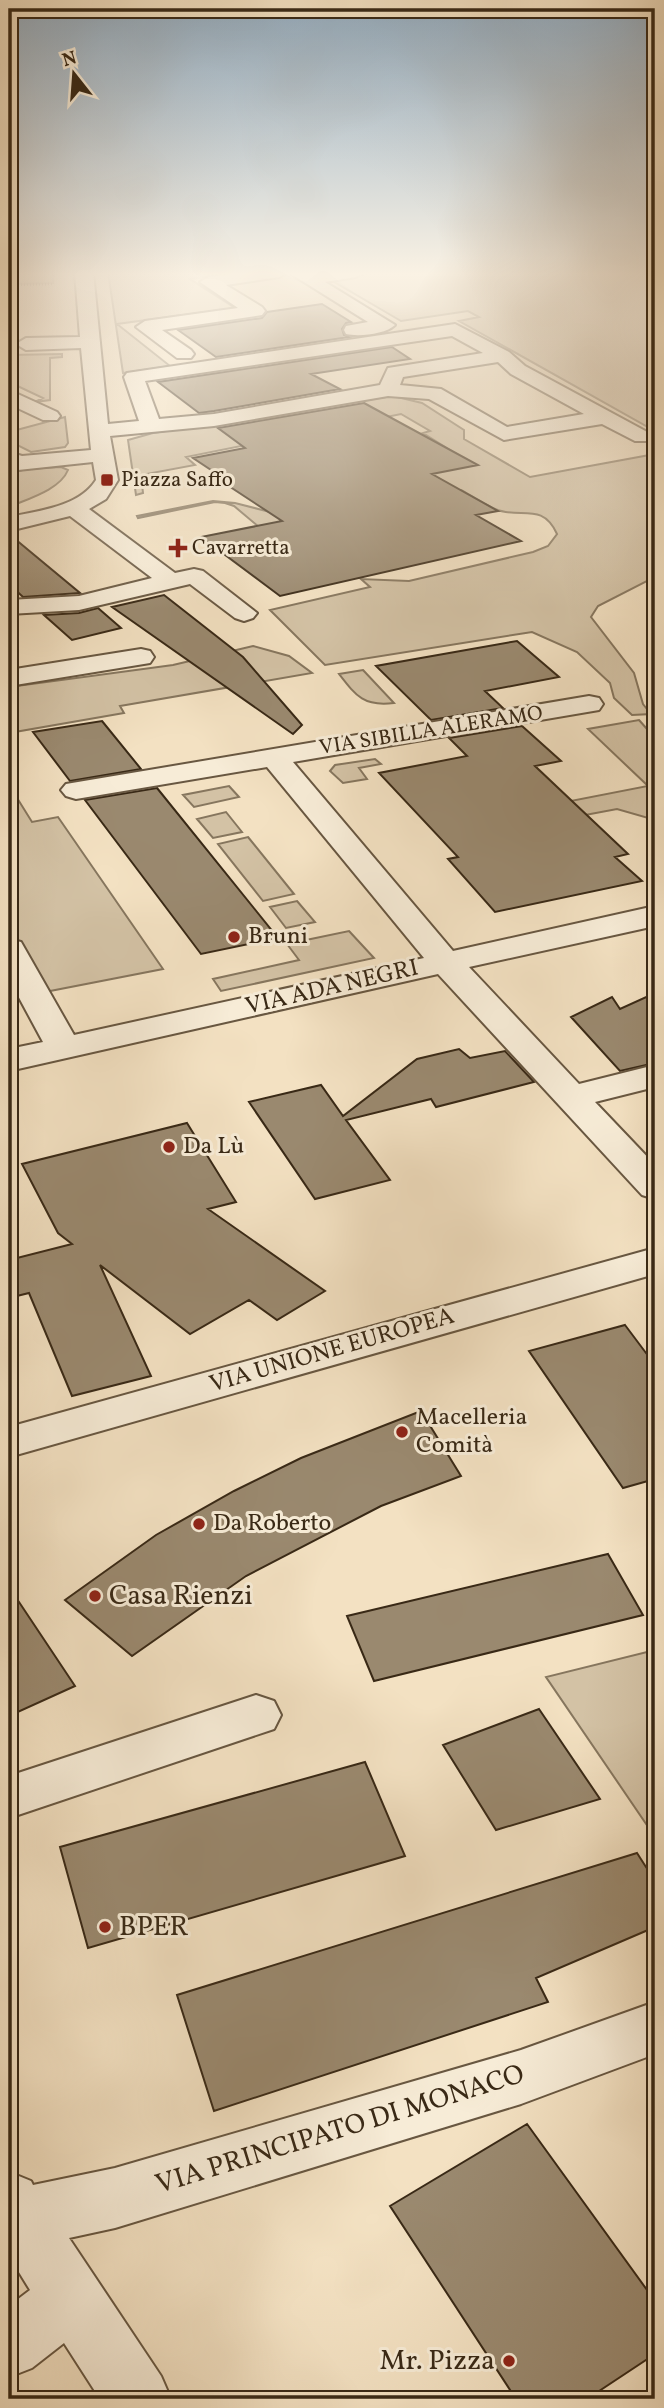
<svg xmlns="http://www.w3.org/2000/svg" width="664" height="2408" font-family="Vollkorn,serif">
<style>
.green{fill:#d3c2a5;stroke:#86765e;stroke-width:2}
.building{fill:#9a896f;stroke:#392916;stroke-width:2}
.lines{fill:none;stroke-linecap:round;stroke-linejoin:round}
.minor-casing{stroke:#685741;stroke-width:4}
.path{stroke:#392916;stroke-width:2.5;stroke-dasharray:1 2;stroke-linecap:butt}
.minor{fill:#f7ecd7;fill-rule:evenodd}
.poi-dot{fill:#8f2418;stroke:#f7ecd7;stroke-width:2.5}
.labels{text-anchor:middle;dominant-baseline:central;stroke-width:6;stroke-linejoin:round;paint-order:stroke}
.far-poi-label{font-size:21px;fill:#392916;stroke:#f7ecd7;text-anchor:start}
.far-street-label{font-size:21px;fill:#392916;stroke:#f7ecd7}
.poi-label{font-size:24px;fill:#392916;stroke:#f7ecd7;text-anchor:start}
.street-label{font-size:24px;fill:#392916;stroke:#f7ecd7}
.near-poi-label{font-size:28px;fill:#392916;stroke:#f7ecd7;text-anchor:start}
.near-street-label{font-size:28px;fill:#392916;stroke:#f7ecd7}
</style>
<rect width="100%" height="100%" fill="#f3e1c2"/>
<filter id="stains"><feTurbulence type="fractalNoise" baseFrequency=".00286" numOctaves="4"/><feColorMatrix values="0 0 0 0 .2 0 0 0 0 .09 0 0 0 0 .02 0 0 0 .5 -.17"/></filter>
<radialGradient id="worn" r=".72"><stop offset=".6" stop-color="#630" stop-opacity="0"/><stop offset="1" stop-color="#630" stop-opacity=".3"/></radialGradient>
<path class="green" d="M9 272H53V283L9 284Z
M108 272H241L190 279 235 308 117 324 170 366 123 373Z
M381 272H655V431L459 321 479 317 468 311 401 321 331 280Z
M62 354V357L50 358V400L35 402 43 398 9 382V355Z
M393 396 422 403 464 430V439L530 477 655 454V577L598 606 591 617 634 673 643 704 651 714 632 715 614 698 610 683 577 652 532 632 325 665 270 610 370 587 361 579 409 581 533 552 548 546 557 534C542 501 520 520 495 509 484 504 472 496 461 490L419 499 372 478 453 452 423 433 430 431 401 414 186 457 195 465 141 475 143 493 136 495 128 440 153 433Z
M65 417 68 443 65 447 31 452 9 441V432Z
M61 467 68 470C60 490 27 499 9 507V474L26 469Z
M213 501 235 503 286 516V521L259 527 234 506 225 503 215 502 138 518 137 516Z
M253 646 289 656 312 673 120 706 124 713 9 733V687L173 665Z
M363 670 394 703C364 707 356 696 339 674Z
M639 720 655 738V820L617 809 453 840 438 827 648 786 588 729Z
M375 759 381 764 359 768 367 779 343 783 330 771 335 765Z
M9 785 32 822 58 817 163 969 9 999Z
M229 786 239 797 194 807 183 795Z
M226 812 242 832 213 838 197 819Z
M248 837 294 894 263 901 218 844Z
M297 901 315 922 286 928 270 907Z
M349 931 374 958 221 991 213 979 299 960 287 944Z
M655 1650V1837L546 1677Z"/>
<path class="building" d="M322 304 351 322 346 323 342 329 344 335 349 337 216 357 178 330 262 318 267 312Z
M392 347 410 359 311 374 340 389 214 411 199 413 158 382Z
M364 403 478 465 432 474 498 511 476 515 521 541 280 596 201 537 282 521 212 475 217 474 193 458 245 448 218 428Z
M9 534 80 593 23 597 9 584Z
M164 595 243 657 302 725 293 734 112 607Z
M98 608 121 628 72 640 44 615 79 613Z
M517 641 559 677 485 691 503 708 431 720 376 666Z
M102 721 141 769 70 781 33 732Z
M522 726 561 761 535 766 628 854 615 857 642 881 495 912 448 859 458 857 379 773 467 756 449 738Z
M157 788 278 938 201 954 85 800Z
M655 993V1063L620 1071 571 1017 612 997 620 1009Z
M459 1049 470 1058 505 1051 534 1082 436 1107 431 1099 346 1120 390 1180 315 1199 249 1102 321 1085 343 1116 417 1059Z
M187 1123 236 1202 208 1209 325 1291 277 1320 249 1300 190 1334 100 1265 151 1376 72 1396 29 1293 9 1298V1260L72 1244 58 1233 22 1164Z
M625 1325 655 1365V1479L623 1488 529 1351Z
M421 1411 461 1476 381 1506 246 1576 132 1656 65 1600 156 1535 234 1491 301 1458Z
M608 1554 643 1615 374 1681 347 1616Z
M9 1587 75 1686 9 1716Z
M539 1709 600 1799 496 1830 443 1745Z
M365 1762 405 1856 88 1948 60 1847Z
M637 1853 655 1881V1927L536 1978 548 2002 214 2111 177 1995Z
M527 2124 655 2301V2354L587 2399H516L390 2206Z"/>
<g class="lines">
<defs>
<path id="minor" d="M75 272H93L108 424 139 421 124 377 127 373 455 324 509 352 525 366 649 433 653 437 649 441H635L602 424 504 440 429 399 388 396 214 426 110 436 118 480 106 499 89 509 175 573 194 569 203 571 257 613 253 618 244 621 235 618 190 584 79 610 9 614V600L79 596 152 578 70 516 9 531V517C38 511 79 507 96 480L93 462 18 470 9 467V452L22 456 91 450 81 348 26 350 16 344 26 338 80 337ZM452 336 483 353 388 368 380 385 214 414 159 419 145 381ZM498 362 511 374 584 414 507 427 441 389 400 385 403 377Z
M241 272H365L356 277 325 282 395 325C386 334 359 337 346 334L344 330 346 326 368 322 288 272 279 277 226 285 262 307 265 311 262 315 162 330 191 350 194 354 191 358H177L136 327 145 321 238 308 200 282 209 277Z
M9 390 57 412 60 416 57 420H43L9 404Z
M141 649 150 651 154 657 150 663 9 686V670Z
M589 696 599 698 603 704 599 710 293 762 453 951 655 906V926L469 967 579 1084 655 1065V1087L595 1102 655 1165V1199L642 1195 438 974 9 1071V1049L43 1042 9 979V939L21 942 25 949 74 1035 424 958 267 767 76 799 66 796 61 790 66 784Z
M655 1248V1274L9 1457V1427Z
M256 1695 274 1701 281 1715 274 1729 9 1818V1776Z
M655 2002V2054L521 2104 115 2228 69 2238 161 2376 171 2399H100L64 2343 32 2368 9 2377V2306L30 2290 9 2256V2172L31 2181 33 2185 115 2168 521 2050Z"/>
</defs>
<use href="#minor" class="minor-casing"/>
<path class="path" d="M9 274 23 272
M9 285 52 284"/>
<use href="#minor" class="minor"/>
</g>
<linearGradient id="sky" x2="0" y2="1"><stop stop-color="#93adc2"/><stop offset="0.45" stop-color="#faf2e4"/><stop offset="1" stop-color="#faf2e4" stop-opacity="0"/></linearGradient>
<rect width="664" height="609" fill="url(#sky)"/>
<g class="poi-dot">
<rect x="100" y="473" width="14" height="14" rx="3.5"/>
<path d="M174.5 537.5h7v7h7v7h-7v7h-7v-7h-7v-7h7z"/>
<circle cx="234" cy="937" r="7"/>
<circle cx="169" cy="1147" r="7"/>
<circle cx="402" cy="1432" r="7"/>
<circle cx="199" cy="1524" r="7"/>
<circle cx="95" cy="1596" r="7"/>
<circle cx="105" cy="1927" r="7"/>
<circle cx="509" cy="2361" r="7"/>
</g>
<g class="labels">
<g class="far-poi-label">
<text x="121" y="480">Piazza Saffo</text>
<text x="192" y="548">Cavarretta</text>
</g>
<g class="far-street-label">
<text transform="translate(431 731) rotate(-9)">VIA SIBILLA ALERAMO</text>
</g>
<g class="poi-label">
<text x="248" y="937">Bruni</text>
<text x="183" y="1147">Da Lù</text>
<text x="416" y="1418">Macelleria<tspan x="416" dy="28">Comità</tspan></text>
<text x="213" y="1524">Da Roberto</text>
</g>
<g class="street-label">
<text transform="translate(332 988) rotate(-13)">VIA ADA NEGRI</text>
<text transform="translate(332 1351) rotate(-16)">VIA UNIONE EUROPEA</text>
</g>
<g class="near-poi-label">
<text x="109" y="1596">Casa Rienzi</text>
<text x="119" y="1927">BPER</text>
<text x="495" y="2361" text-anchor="end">Mr. Pizza</text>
</g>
<g class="near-street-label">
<text transform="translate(340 2130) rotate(-17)">VIA PRINCIPATO DI MONACO</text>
</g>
</g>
<rect width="664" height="2408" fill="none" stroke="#f3e1c2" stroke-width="35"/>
<rect x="10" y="10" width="643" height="2387" fill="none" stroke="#392916" stroke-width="3.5"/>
<rect x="18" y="18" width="629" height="2373" fill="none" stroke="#392916" stroke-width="2"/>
<g transform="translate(74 74) rotate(343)" stroke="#f7ecd7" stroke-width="5" paint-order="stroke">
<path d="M0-5L12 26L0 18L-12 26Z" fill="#392916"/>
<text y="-10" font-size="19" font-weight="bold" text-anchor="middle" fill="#392916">N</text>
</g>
<rect width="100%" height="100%" filter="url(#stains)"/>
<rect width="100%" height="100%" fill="url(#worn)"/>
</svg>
